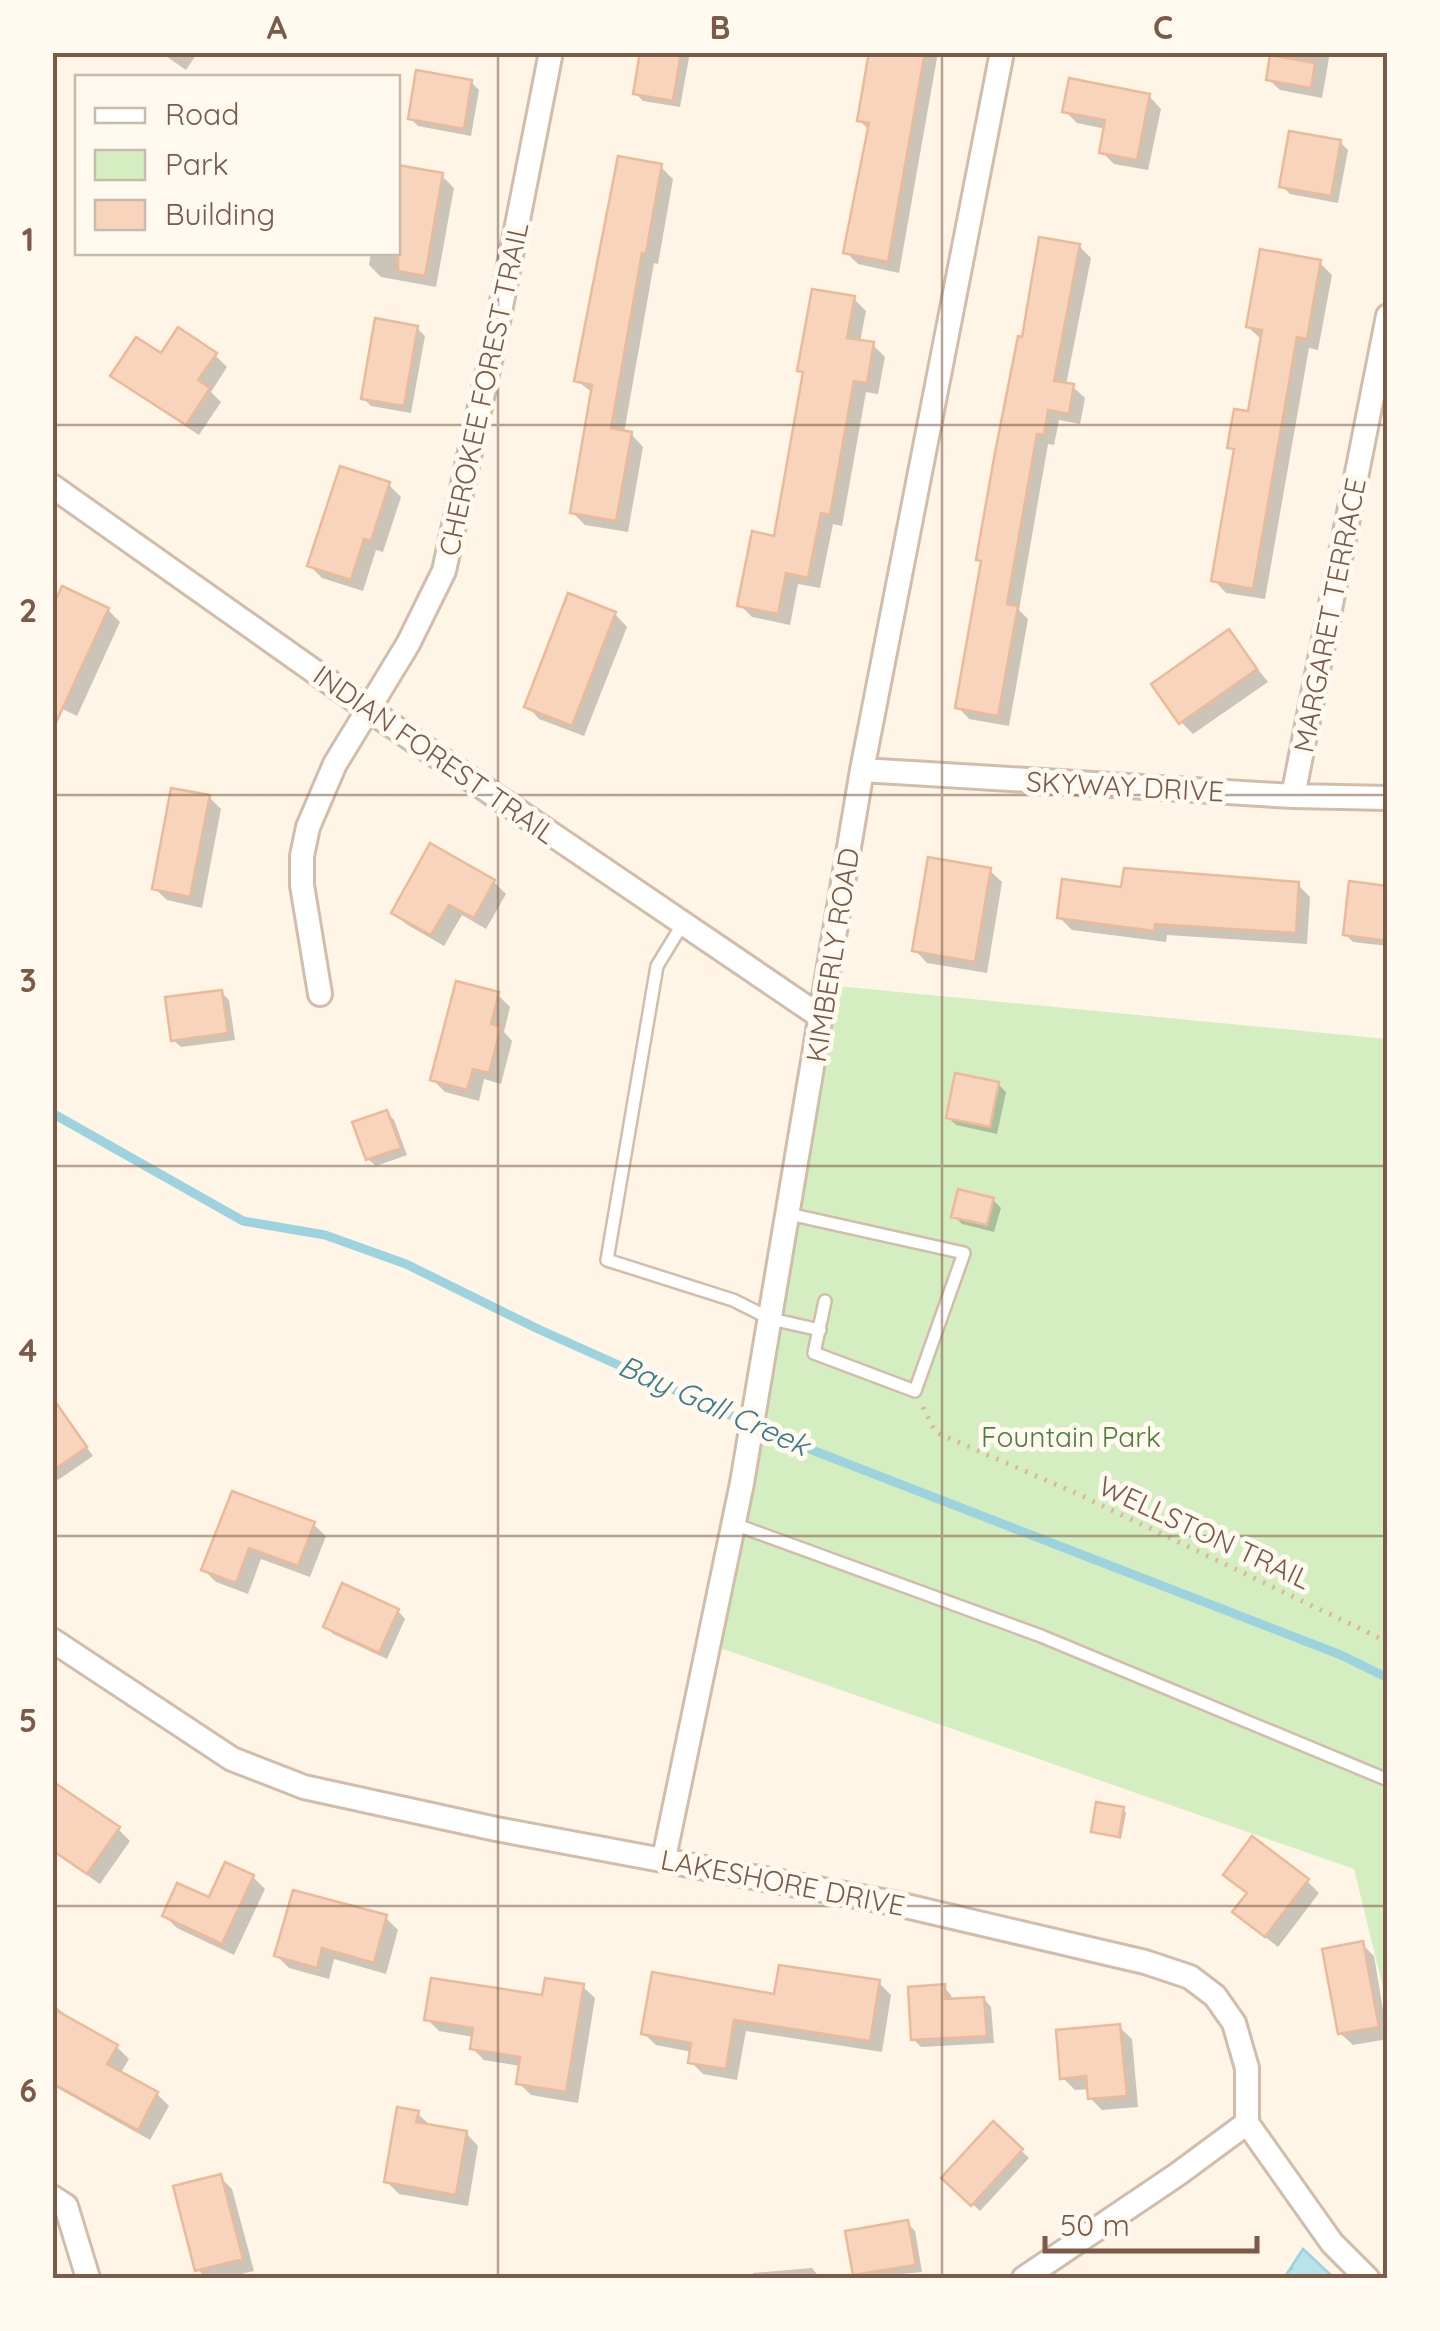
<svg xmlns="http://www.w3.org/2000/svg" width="1440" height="2331" font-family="Quicksand,sans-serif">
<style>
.green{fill:#d4eec2}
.water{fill:url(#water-ripples);stroke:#9dd3de;stroke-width:2.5}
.shadow{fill:#0003}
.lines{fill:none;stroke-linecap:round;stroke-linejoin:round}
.stream{stroke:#9dd3de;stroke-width:9}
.building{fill:#f7d4bb;stroke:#ecba99;stroke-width:2.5}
.lane-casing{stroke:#d2bdaa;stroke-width:16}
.street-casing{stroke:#d2bdaa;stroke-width:28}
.path{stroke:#ddb79d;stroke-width:5;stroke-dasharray:2.5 8;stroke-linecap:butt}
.lane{stroke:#fff;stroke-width:11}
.street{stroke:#fff;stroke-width:22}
.grid{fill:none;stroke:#7b5b47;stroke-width:2.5;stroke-opacity:0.55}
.labels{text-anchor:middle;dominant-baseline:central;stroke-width:10;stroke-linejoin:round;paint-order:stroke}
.street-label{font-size:28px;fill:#7b5b47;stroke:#fff9ef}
.park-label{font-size:28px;fill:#4d7c3c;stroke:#fff9ef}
.water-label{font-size:30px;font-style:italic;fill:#3b7b8a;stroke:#fff9ef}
.neatline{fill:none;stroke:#7b5b47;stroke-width:4}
.grid-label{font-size:32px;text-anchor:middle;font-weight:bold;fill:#7b5b47}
</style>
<defs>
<pattern id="water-ripples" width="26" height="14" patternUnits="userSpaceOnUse" patternTransform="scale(2.5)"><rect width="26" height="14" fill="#b8e3eb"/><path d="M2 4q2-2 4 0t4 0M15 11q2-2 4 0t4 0" fill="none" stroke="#9bbbc0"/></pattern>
</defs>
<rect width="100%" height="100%" fill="#fef5e6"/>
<path class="green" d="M826 985 1387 1039V2004L1354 1869 709 1644Z"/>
<path class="water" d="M1303 2249 1334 2278H1284Z"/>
<path class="shadow" d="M160 52H198L186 70Z
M643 52H690L680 107 643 101 635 93Z
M872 52H938L899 273 858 264 846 252 870 131 860 121Z
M1273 52H1330L1322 98 1280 90 1268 79Z
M471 82 479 90 471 136 418 126 410 118Z
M1149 96 1161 109 1148 170 1114 164 1102 152 1106 129 1077 123 1065 111Z
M1340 142 1348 150 1338 203 1290 194 1282 186Z
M660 166 673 179 658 264 654 263 624 433 631 434 643 447 628 532 585 525 572 512 593 393 576 380Z
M398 168 442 176 454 188 436 287 381 277 369 265 371 252H398Z
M1079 246 1091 258 1066 385 1073 387 1085 398 1080 424 1059 420 1054 445 1048 444 1019 610 1028 619 1009 726 969 719 958 707 983 564 978 559 1024 340Z
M1320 263 1332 275 1318 350 1309 348 1265 599 1226 593 1214 580 1236 453 1230 447 1250 414 1261 339 1248 327Z
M854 299 866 311 860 342 873 345 885 357 878 394 866 392 842 526 833 524 820 588 798 584 790 625 752 617 740 605 776 539 805 375 800 370Z
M417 328 425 336 411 413 371 406 363 398Z
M215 355 227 367 211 392 221 402 199 435 126 387 114 375 162 357Z
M389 485 401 497 383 552 376 550 363 591 322 578 310 566Z
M108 610 120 622 77 716 52 704Z
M615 614 627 627 584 736 539 719 527 706Z
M1229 632 1268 682 1193 734 1181 722Z
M209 797 221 809 202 908 167 900 154 888Z
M989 870 1002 882 987 973 927 963 915 950Z
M494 882 506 894 486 929 462 915 444 946 406 924 394 912Z
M1297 884 1310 897 1307 944 1167 935 1166 942 1072 930 1059 917 1123 890Z
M1388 889V946L1353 942 1345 934Z
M221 992 229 1000 235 1040 181 1047 173 1040Z
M498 995 510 1007 504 1032 512 1041 501 1084 484 1079 479 1101 445 1092 433 1080Z
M998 1084 1006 1092 997 1134 956 1125 948 1117Z
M386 1112 394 1120 407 1155 376 1166 368 1159Z
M993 1200 1001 1208 994 1232 962 1224 954 1216Z
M52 1398 93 1456 58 1480 52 1474Z
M233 1494 313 1524 326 1536 310 1577 261 1559 248 1594 216 1582 204 1570Z
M398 1611 405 1619 387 1659 333 1634 326 1626Z
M52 1792 118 1829 130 1841 100 1884 52 1851Z
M1123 1810 1126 1813 1121 1839 1093 1831Z
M253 1877 265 1889 234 1955 177 1928 165 1916 210 1901Z
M1307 1881 1319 1893 1278 1947 1247 1923Z
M386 1918 398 1930 386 1974 334 1959 329 1979 289 1968 277 1956Z
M1362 1944 1374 1956 1388 2039 1353 2045 1340 2033Z
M879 1983 891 1995 882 2052 746 2031 737 2080 703 2074 691 2062 692 2052 656 2045 643 2033 776 1997Z
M582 1986 595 1998 578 2103 531 2095 519 2083 521 2066 484 2060 472 2048 474 2037 439 2031 427 2019 544 1998Z
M944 1987 951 1995 952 2001 984 1999 991 2007 994 2043 921 2047 913 2039Z
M52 2004 75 2022 117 2047 129 2059 120 2074 157 2094 169 2106 150 2140 52 2085Z
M1119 2027 1132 2039 1138 2107 1102 2110 1090 2098 1089 2089 1075 2090 1063 2078Z
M417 2113 430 2125 466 2133 478 2146 468 2206 399 2194 387 2182Z
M993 2125 1029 2158 980 2211 944 2178Z
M220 2177 232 2189 254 2271 224 2278H206L198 2270Z
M907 2223 915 2231 922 2272 860 2278 855 2274Z
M812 2268 820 2278H754L753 2273Z"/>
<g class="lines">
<path class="stream" d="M52 1113 243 1221 325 1235 406 1264 538 1329 781 1438 1341 1655 1388 1678"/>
</g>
<path class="building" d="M640 52H681L673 101 633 94Z
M869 52H925L888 262 843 253 869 123 857 121Z
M1270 55 1315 63 1311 88 1266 80Z
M416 70 472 80 464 129 408 119Z
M1069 78 1150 94 1137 160 1099 153 1105 120 1062 112Z
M1289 131 1341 140 1331 196 1279 187Z
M618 156 662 164 646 253H642L611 428 632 432 616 521 570 513 592 385 574 381Z
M398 165 443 173 425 276 398 271Z
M1039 237 1080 244 1054 381 1074 384 1069 414 1048 410 1044 435 1037 434 1007 604 1018 606 998 716 955 708 981 561 976 560 994 458 1018 336 1022 337Z
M1260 249 1321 260 1307 339 1297 337 1253 589 1211 581 1234 449 1227 448 1234 409 1248 411 1262 330 1246 327Z
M812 289 855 296 847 338 874 342 867 383 854 381 830 515 821 513 808 578 786 573 778 614 737 606 752 531 774 536 803 372 797 371Z
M375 318 418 326 404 406 361 399Z
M178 327 217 353 198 380 210 388 186 425 110 376 136 337 161 353Z
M340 466 390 482 371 541 364 539 351 580 307 566Z
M62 586 109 608 52 731V608Z
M568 593 616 612 572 726 524 707Z
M1229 629 1257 669 1179 724 1151 684Z
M171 788 210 795 190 897 152 889Z
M430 843 495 880 474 918 449 905 431 935 391 913Z
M928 857 991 868 975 962 912 951Z
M1124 868 1299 882 1296 933 1155 924 1154 931 1057 918 1062 879 1121 887Z
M1349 881 1388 886V941L1343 935Z
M456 981 499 992 491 1024 501 1027 489 1073 473 1069 467 1090 430 1080Z
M222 990 228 1033 171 1041 165 997Z
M955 1073 999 1082 990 1127 946 1118Z
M387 1110 401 1148 366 1160 352 1122Z
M958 1189 994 1198 987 1225 951 1217Z
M52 1397 87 1447 52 1471Z
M232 1491 315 1522 298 1566 249 1548 236 1583 201 1570Z
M342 1583 399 1609 379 1653 323 1627Z
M52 1781 120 1827 87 1874 52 1850Z
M1096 1802 1124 1807 1119 1837 1091 1832Z
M1252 1836 1309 1879 1265 1937 1232 1912 1247 1893 1223 1875Z
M225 1862 254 1875 222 1944 162 1916 177 1883 209 1897Z
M293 1890 387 1915 374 1963 322 1948 317 1968 274 1956Z
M1363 1941 1379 2027 1338 2034 1322 1949Z
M779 1965 880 1980 870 2041 734 2020 726 2069 688 2063 691 2043 641 2034 652 1972 774 1994Z
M431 1978 542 1995 545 1978 584 1984 566 2092 516 2084 520 2057 470 2049 473 2028 424 2020Z
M945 1984V1999L984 1997 987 2036 911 2040 908 1987Z
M52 2008 118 2045 107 2064 158 2092 138 2130 52 2083Z
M1120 2024 1127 2096 1088 2099 1086 2076 1060 2079 1056 2030Z
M397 2107 419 2111 416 2122 467 2131 456 2195 384 2182Z
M993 2121 1023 2149 971 2206 941 2178Z
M221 2174 243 2259 195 2271 173 2186Z
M908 2220 916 2265 853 2275 845 2231Z"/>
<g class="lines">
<defs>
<path id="lane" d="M682 925 657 966 607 1260 733 1300 771 1319 820 1330
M789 1214 964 1253 915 1391 814 1353 825 1301
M734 1524 1041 1636 1388 1780"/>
<path id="street" d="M52 486 369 710 821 1017
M862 770 1293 796 1388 798
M1293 796 1388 316
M320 994 302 885V856L308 827 335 764 408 644 444 571 493 347 551 52
M52 1640 232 1759 304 1787 496 1829 893 1903 1145 1962 1190 1977 1215 1996 1234 2023 1247 2068V2123L1332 2243 1367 2278
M664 1858 742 1483 862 770 1002 52
M52 2197 66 2206 88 2278
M1024 2278 1178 2174 1247 2123"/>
</defs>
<use href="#lane" class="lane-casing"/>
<use href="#street" class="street-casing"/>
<path class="path" d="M923 1407 935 1432 1080 1495 1388 1642"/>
<use href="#lane" class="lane"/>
<use href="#street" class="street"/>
</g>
<path class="grid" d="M498 52V2278M942 52V2278M52 425H1388M52 795H1388M52 1166H1388M52 1536H1388M52 1906H1388"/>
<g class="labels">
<g class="street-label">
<text transform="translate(483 389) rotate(-78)">CHEROKEE FOREST TRAIL</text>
<text transform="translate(1329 615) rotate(-79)">MARGARET TERRACE</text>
<text transform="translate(435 754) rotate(35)">INDIAN FOREST TRAIL</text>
<text transform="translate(1125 786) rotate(3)">SKYWAY DRIVE</text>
<text transform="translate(832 955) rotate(-81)">KIMBERLY ROAD</text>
<text transform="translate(1205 1532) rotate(25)">WELLSTON TRAIL</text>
<text transform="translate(783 1882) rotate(11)">LAKESHORE DRIVE</text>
</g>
<g class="park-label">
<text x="1071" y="1436">Fountain Park</text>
</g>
<g class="water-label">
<text transform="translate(714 1405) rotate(24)">Bay Gall Creek</text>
</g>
</g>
<rect width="1440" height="2331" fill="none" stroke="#fff9ef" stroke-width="110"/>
<rect x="75" y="75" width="325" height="180" fill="#fff9ef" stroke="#cabaac" stroke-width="2.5"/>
<rect x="95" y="108" width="50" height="15" fill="#ffffff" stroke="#cabaac" stroke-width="2.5"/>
<text x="165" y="125" font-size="30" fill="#7b5b47">Road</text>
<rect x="95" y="150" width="50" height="30" fill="#d4eec2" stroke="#cabaac" stroke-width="2.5"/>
<text x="165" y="175" font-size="30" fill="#7b5b47">Park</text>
<rect x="95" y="200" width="50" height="30" fill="#f7d4bb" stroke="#cabaac" stroke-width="2.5"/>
<text x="165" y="225" font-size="30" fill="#7b5b47">Building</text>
<path d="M1045 2236v15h212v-15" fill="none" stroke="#7b5b47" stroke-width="5"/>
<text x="1060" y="2236" font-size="30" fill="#7b5b47" stroke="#fff9ef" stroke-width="8" paint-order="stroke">50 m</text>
<rect x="55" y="55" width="1330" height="2221" class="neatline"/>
<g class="grid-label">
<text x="277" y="39">A</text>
<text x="720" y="39">B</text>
<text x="1163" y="39">C</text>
<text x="28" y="251">1</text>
<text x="28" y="622">2</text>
<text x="28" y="992">3</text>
<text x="28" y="1362">4</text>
<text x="28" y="1732">5</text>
<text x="28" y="2102">6</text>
</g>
</svg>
